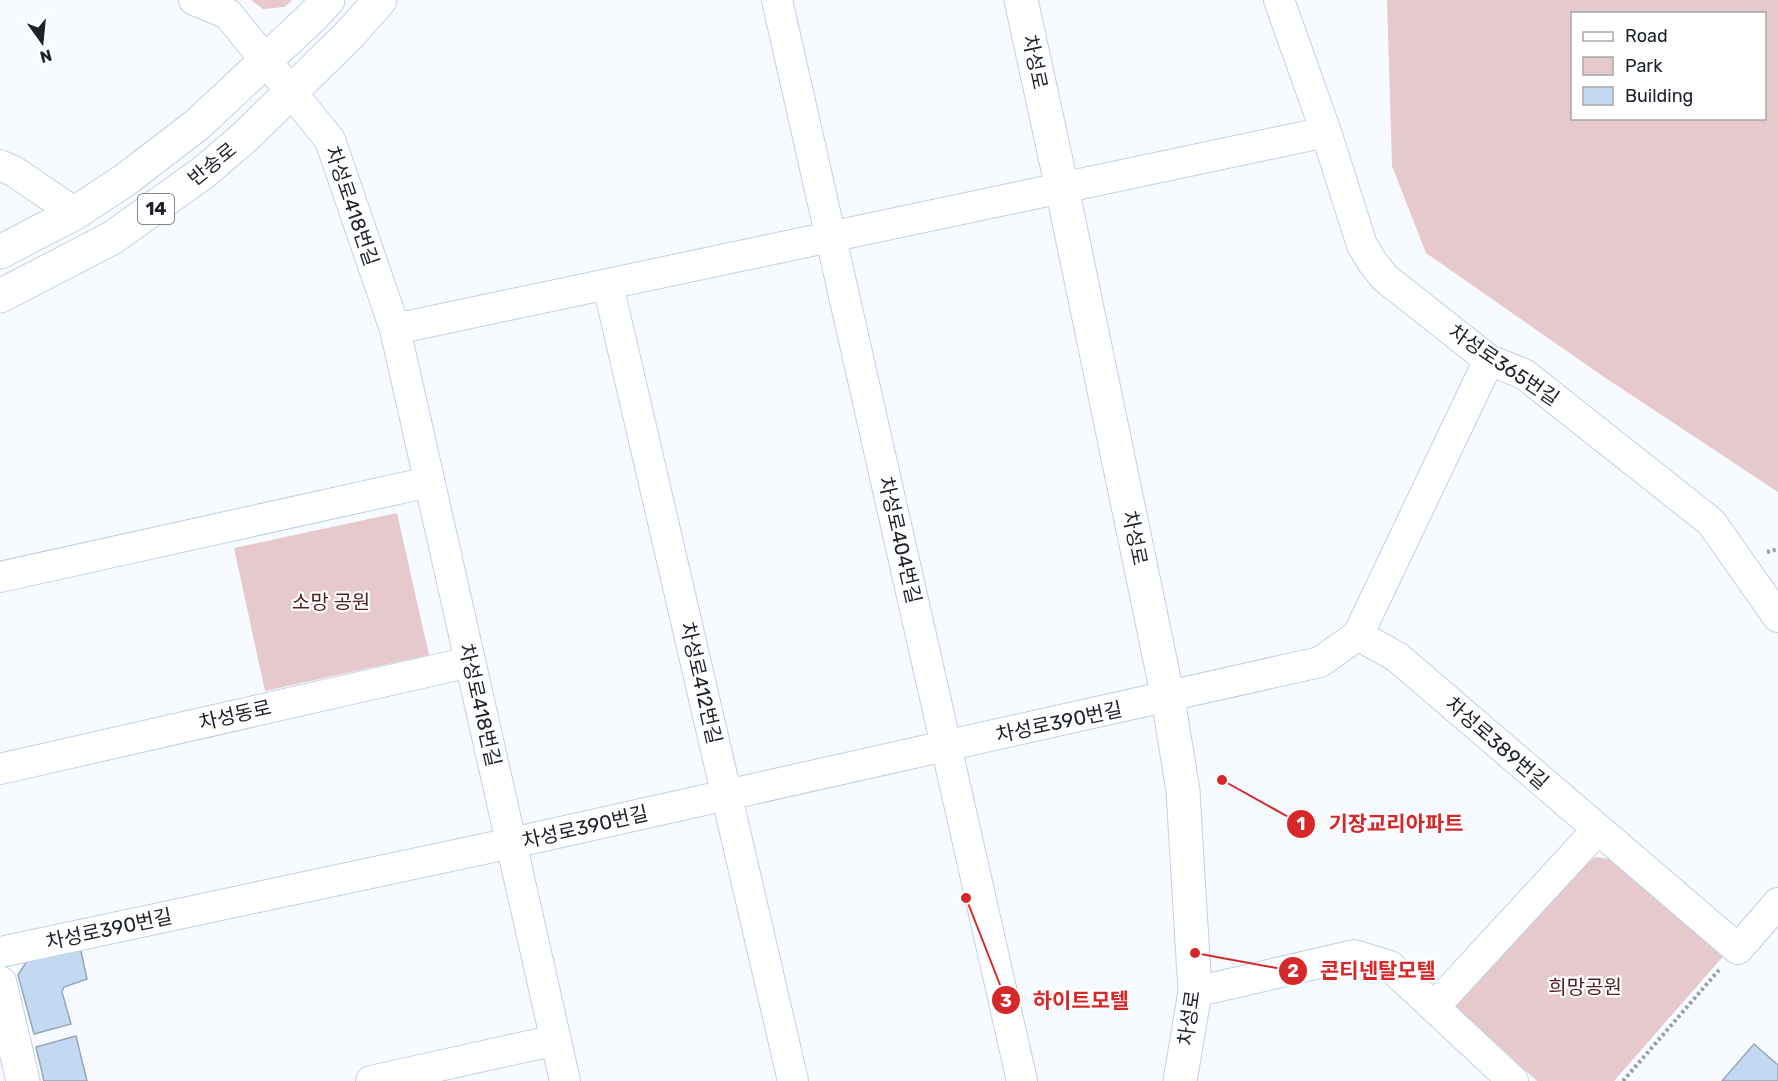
<svg xmlns="http://www.w3.org/2000/svg" width="1778" height="1081" font-family="Rubik,'Noto Sans KR',sans-serif">
<style>
.green{fill:#e6c9cc;fill-rule:evenodd}
.building{fill:#c3d9f1;stroke:#96a6b8;stroke-width:1.5}
.lines{fill:none;stroke-linecap:round;stroke-linejoin:round}
.street-casing{stroke:#c0d1e4;stroke-width:32}
.secondary-casing{stroke:#c0d1e4;stroke-width:35}
.primary-casing{stroke:#c0d1e4;stroke-width:35}
.path{stroke:#9a9fa4;stroke-width:4;stroke-dasharray:3 3;stroke-linecap:butt}
.street{stroke:#fff;stroke-width:30}
.secondary{stroke:#fff;stroke-width:33}
.primary{stroke:#fff;stroke-width:33}
.labels{text-anchor:middle;dominant-baseline:central;stroke-width:4.5;stroke-linejoin:round;paint-order:stroke}
.shield{fill:#fff;stroke:#606469;stroke-width:1.5}
.shield-label{font-size:18px;font-weight:bold;fill:#1c2229}
.street-label{font-size:20px;fill:#1c2229;stroke:#fff}
.park-label{font-size:20px;fill:#4f2028;stroke:#fff}
.leader{fill:none;stroke:#d62828;stroke-width:2}
.callout-dot{fill:#d62828;stroke:#fff;stroke-width:2}
.mark-label{font-size:18px;text-anchor:middle;font-weight:bold;fill:#fff}
.callout-label{font-size:21px;text-anchor:middle;font-weight:bold;fill:#d62828;stroke:#fff;stroke-width:4.5;stroke-linejoin:round;paint-order:stroke}
</style>
<rect width="100%" height="100%" fill="#f7fbff"/>
<path class="green" d="M251 0H292L285 7 263 9Z
M1387 0H1778V492L1604 377 1426 253 1392 166ZM1572 14H1764V118H1572Z
M397 513 429 655 265 691 234 548Z
M1596 857 1609 859 1726 953 1614 1081H1537L1455 1006 1585 863Z"/>
<path class="building" d="M80 947 87 979 64 987 62 992 71 1024 34 1034 18 975 27 961Z
M76 1036 87 1081H44L36 1047Z
M1754 1044 1778 1065V1081H1722Z"/>
<g class="lines">
<defs>
<path id="street" d="M194 0 228 14 330 140 395 329 565 1081
M777 0 1022 1081
M1279 0 1326 132 1362 245 1373 263 1385 278 1489 360 1524 374 1711 522 1778 617
M0 165 15 172 75 213
M608 285 793 1081
M395 329 1326 132
M0 577 429 482
M1358 635 1397 657 1738 949 1778 903
M0 769 470 662
M0 952 512 843 1320 662 1358 635 1489 360
M1195 992 1354 955 1390 966 1513 1081
M1434 1007 1598 829
M371 1081 556 1040"/>
<path id="secondary" d="M1021 0 1062 188 1168 698 1183 791 1195 992 1180 1081
M0 983 23 1081"/>
<path id="primary" d="M0 252 75 213 125 180 198 124 312 17 328 0
M0 296 112 238 204 172 246 136 349 35 380 0"/>
</defs>
<use href="#street" class="street-casing"/>
<use href="#secondary" class="secondary-casing"/>
<use href="#primary" class="primary-casing"/>
<path class="path" d="M1767 552 1778 549
M1623 1081 1719 970"/>
<use href="#street" class="street"/>
<use href="#secondary" class="secondary"/>
<use href="#primary" class="primary"/>
</g>
<g class="labels">
<rect class="shield" x="138" y="194" width="36" height="30" rx="4.5"/>
<g class="shield-label">
<text x="156" y="209">14</text>
</g>
<g class="street-label">
<text transform="translate(1035 62) rotate(78)">차성로</text>
<text transform="translate(212 164) rotate(-39)">반송로</text>
<text transform="translate(352 206) rotate(71)">차성로418번길</text>
<text transform="translate(1504 365) rotate(34)">차성로365번길</text>
<text transform="translate(1135 538) rotate(78)">차성로</text>
<text transform="translate(900 540) rotate(77)">차성로404번길</text>
<text transform="translate(701 683) rotate(77)">차성로412번길</text>
<text transform="translate(480 705) rotate(77)">차성로418번길</text>
<text transform="translate(235 715) rotate(-13)">차성동로</text>
<text transform="translate(1059 722) rotate(-12)">차성로390번길</text>
<text transform="translate(1497 743) rotate(41)">차성로389번길</text>
<text transform="translate(585 827) rotate(-13)">차성로390번길</text>
<text transform="translate(109 929) rotate(-12)">차성로390번길</text>
<text transform="translate(1189 1018) rotate(-82)">차성로</text>
</g>
<g class="park-label">
<text x="331" y="602">소망 공원</text>
<text x="1585" y="987">희망공원</text>
</g>
</g>
<path class="leader" d="M1222 780L1301 824M1195 953L1293 971M966 898L1006 1000"/>
<g class="callout-dot">
<circle cx="1222" cy="780" r="6"/>
<circle cx="1195" cy="953" r="6"/>
<circle cx="966" cy="898" r="6"/>
<circle cx="1301" cy="824" r="15"/>
<circle cx="1293" cy="971" r="15"/>
<circle cx="1006" cy="1000" r="15"/>
</g>
<g class="mark-label">
<text x="1301" y="830">1</text>
<text x="1293" y="977">2</text>
<text x="1006" y="1007">3</text>
</g>
<g class="callout-label">
<text x="1396" y="831">기장교리아파트</text>
<text x="1378" y="978">콘티넨탈모텔</text>
<text x="1081" y="1008">하이트모텔</text>
</g>
<rect x="1571" y="12" width="195" height="108" fill="#ffffff" stroke="#a4a7a9" stroke-width="1.5"/>
<rect x="1583" y="32" width="30" height="9" fill="#ffffff" stroke="#a4a7a9" stroke-width="1.5"/>
<text x="1625" y="42" font-size="18" fill="#1c2229">Road</text>
<rect x="1583" y="57" width="30" height="18" fill="#e6c9cc" stroke="#a4a7a9" stroke-width="1.5"/>
<text x="1625" y="72" font-size="18" fill="#1c2229">Park</text>
<rect x="1583" y="87" width="30" height="18" fill="#c3d9f1" stroke="#a4a7a9" stroke-width="1.5"/>
<text x="1625" y="102" font-size="18" fill="#1c2229">Building</text>
<g transform="translate(42 42) rotate(165)" stroke="#ffffff" stroke-width="4.5" paint-order="stroke">
<path d="M0-4.5L10 22L0 15L-10 22Z" fill="#1c2229"/>
<text y="-9" font-size="16" font-weight="bold" text-anchor="middle" fill="#1c2229">N</text>
</g>
</svg>
